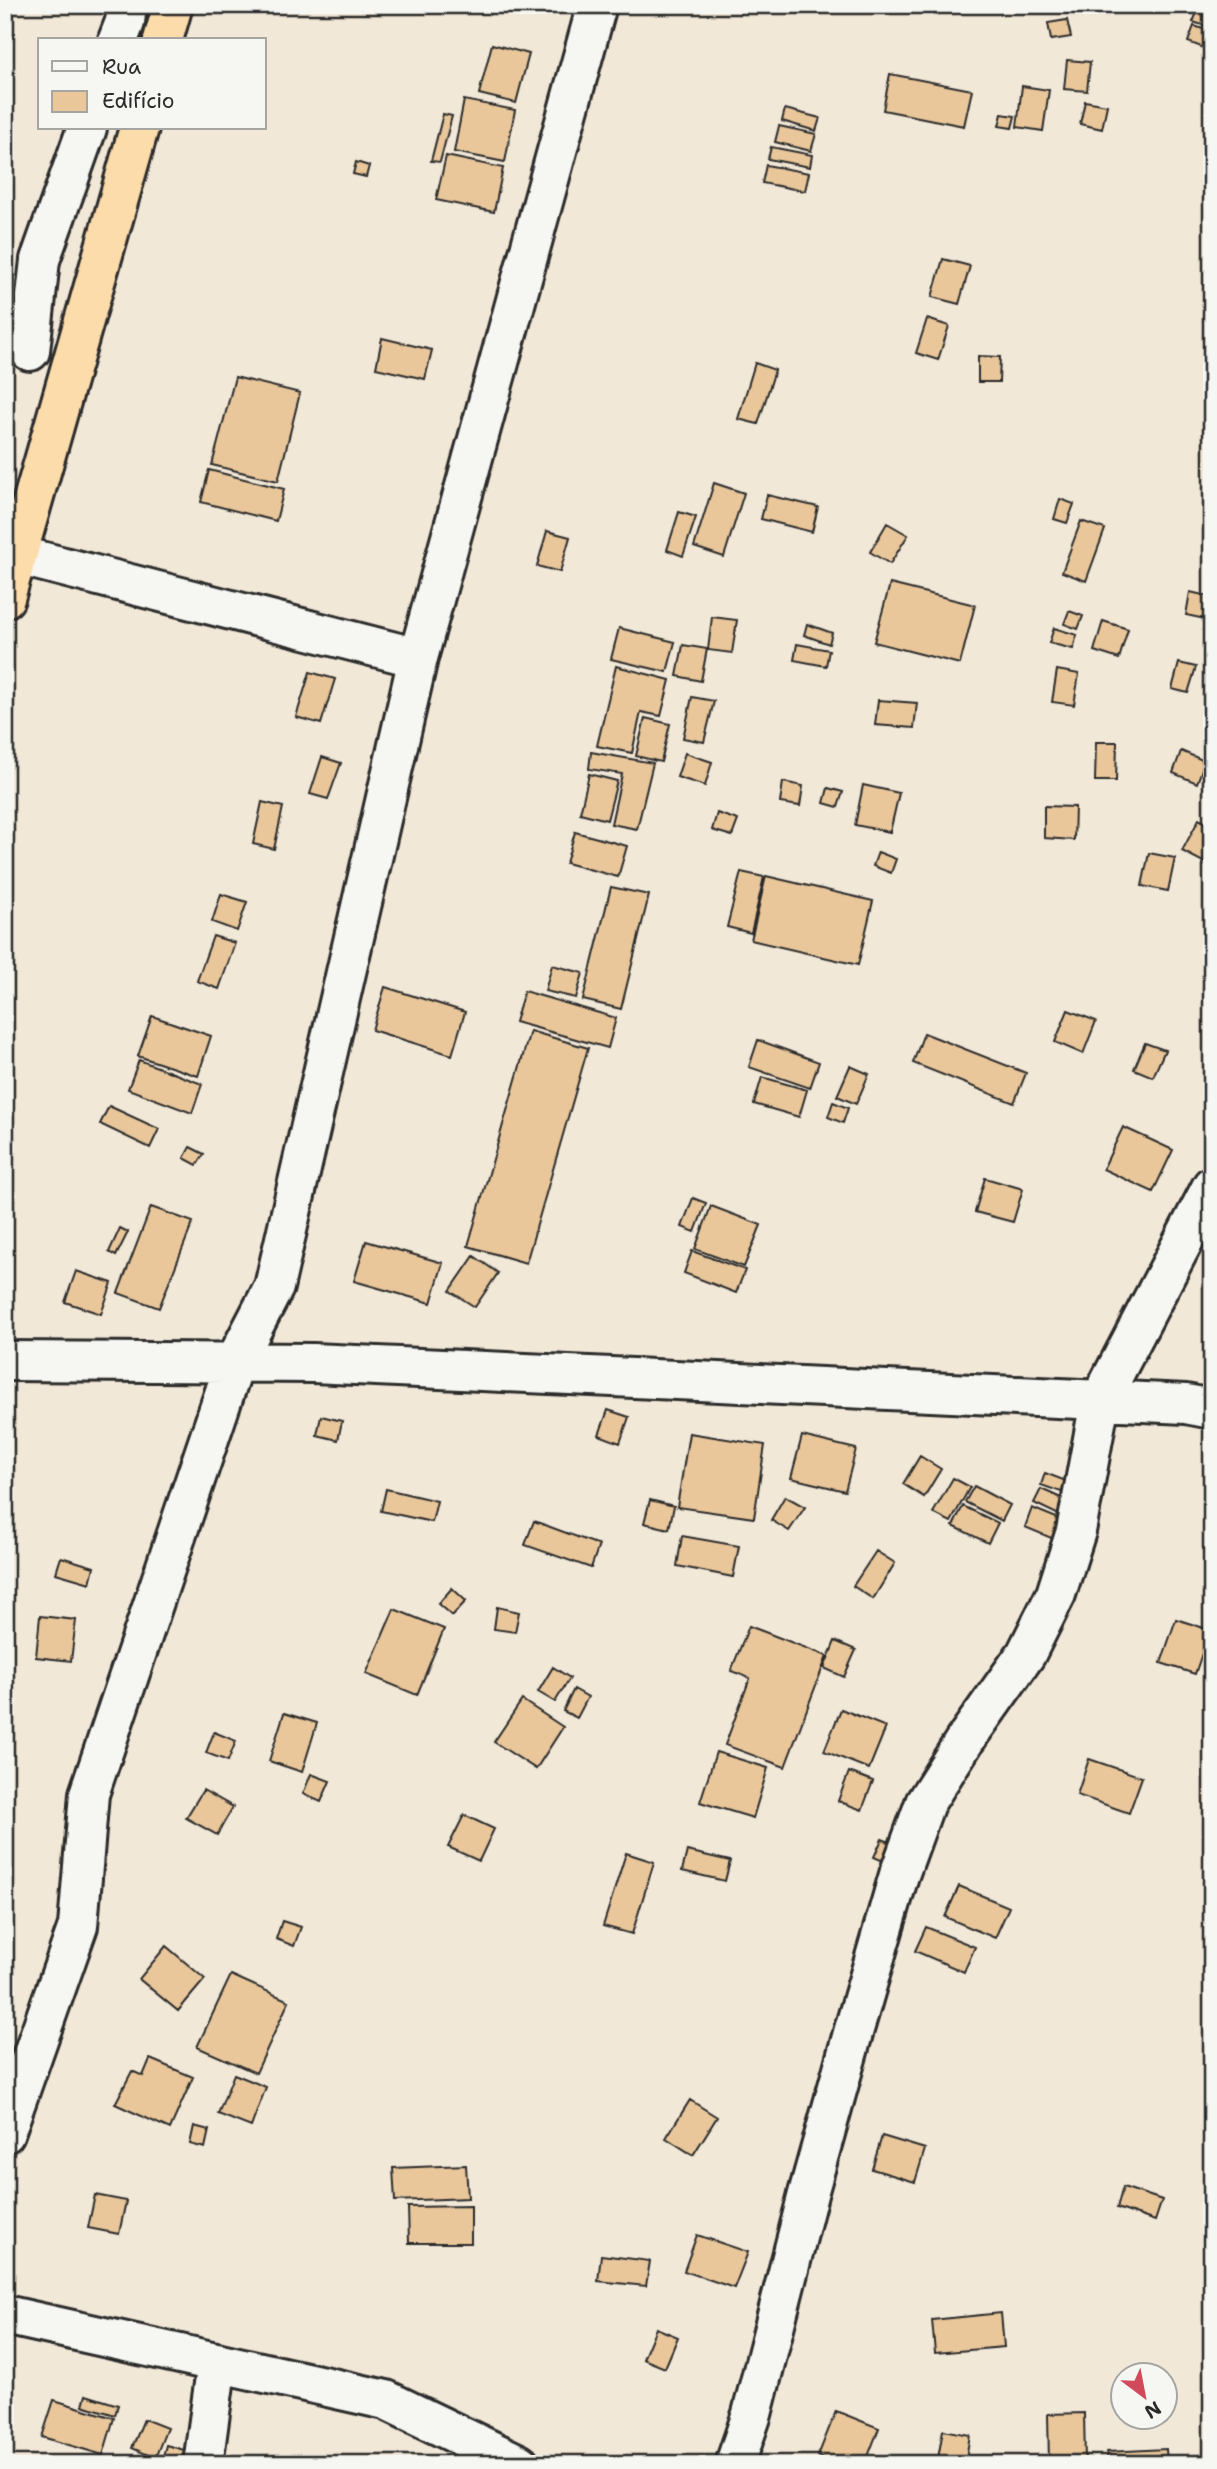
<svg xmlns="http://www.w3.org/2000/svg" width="1217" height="2469" font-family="'Shantell Sans',sans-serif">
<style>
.building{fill:#e9c79b;stroke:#2b2b2b;stroke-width:2}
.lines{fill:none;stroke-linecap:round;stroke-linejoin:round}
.street-casing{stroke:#2b2b2b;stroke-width:44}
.highway-casing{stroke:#2b2b2b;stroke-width:44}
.street{stroke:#f6f6f2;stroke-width:38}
.highway{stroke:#fddcac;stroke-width:38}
</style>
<rect width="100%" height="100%" fill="#f2e8d8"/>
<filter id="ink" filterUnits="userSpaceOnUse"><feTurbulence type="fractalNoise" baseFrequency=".0143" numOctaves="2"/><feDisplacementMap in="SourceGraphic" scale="14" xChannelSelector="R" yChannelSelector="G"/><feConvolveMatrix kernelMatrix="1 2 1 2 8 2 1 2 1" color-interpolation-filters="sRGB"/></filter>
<g filter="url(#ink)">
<path class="building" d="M1200 5 1212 8V28L1193 22Z
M1067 20 1071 37 1051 40 1048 23Z
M1194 26 1212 32V51L1188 42Z
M492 44 529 54 516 103 479 94Z
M1067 60 1090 62 1087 91 1064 89Z
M890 74 972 90 964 126 883 110Z
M1022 86 1049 90 1043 131 1017 127Z
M464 100 515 110 505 162 454 152Z
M1085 101 1107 105 1102 129 1080 124Z
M785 109 820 118 816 131 782 121Z
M443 114 452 116 440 162 431 161Z
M1002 114 1015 116 1012 128 999 126Z
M779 126 816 134 811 151 775 142Z
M771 147 812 155 810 167 768 159Z
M446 156 503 168 494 212 436 200Z
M356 162 369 166 366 177 353 174Z
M766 165 809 173 805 191 762 183Z
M943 259 970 266 959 304 932 297Z
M927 319 949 326 938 360 916 353Z
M382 338 432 350 425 379 376 368Z
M978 356 1000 357 999 382H978Z
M755 363 775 370 758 424 738 419Z
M235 377 300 393 278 481 212 465Z
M209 470 284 489 276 521 201 502Z
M714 483 744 493 724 557 694 547Z
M767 495 818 507 812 532 761 519Z
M1060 499 1074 504 1067 523 1054 519Z
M679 512 696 517 683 556 667 550Z
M1081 521 1105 529 1086 581 1062 572Z
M887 523 908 535 890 564 870 552Z
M547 531 570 537 560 572 537 566Z
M890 584 975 605 960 664 874 642Z
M1190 592 1212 597 1210 620 1186 615Z
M1069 611 1083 616 1078 629 1064 624Z
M712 617 737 620 732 653 708 650Z
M1103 621 1128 629 1119 659 1094 651Z
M807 624 832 633 829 644 804 635Z
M619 628 675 642 667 672 611 659Z
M1054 628 1077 635 1073 649 1049 643Z
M797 644 829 650 826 666 794 660Z
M683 645 707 649 701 681 677 676Z
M1179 663 1196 667 1188 693 1172 689Z
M616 666 670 680 661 716 641 712 632 753 597 746Z
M1057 670 1079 674 1074 705 1052 702Z
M310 672 335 679 321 724 296 717Z
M692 697 714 701 704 742 683 738Z
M878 700 917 703 914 728 875 725Z
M645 718 670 724 661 762 636 756Z
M1096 742H1117L1116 781H1095Z
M1181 751 1205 761 1197 783 1173 773Z
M591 752 653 763 637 829 611 824 622 774 589 769Z
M685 753 712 762 705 786 677 777Z
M322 757 341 763 328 799 310 794Z
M589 774 617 781 607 820 580 813Z
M783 782 803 786 800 806 780 803Z
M863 785 899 793 890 832 855 825Z
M828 788 843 792 838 807 824 803Z
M262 802 283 807 274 849 253 844Z
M1044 806 1075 807 1074 840 1044 838Z
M717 813 738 820 732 836 712 830Z
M1199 819 1212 826V855L1207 864 1182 851Z
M575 832 627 846 618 877 566 863Z
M878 852 896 859 891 873 873 866Z
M1149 853 1175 858 1168 891 1142 886Z
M741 872 764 877 751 933 727 927Z
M766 876 873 901 858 965 751 940Z
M611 887 649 895 621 1009 583 1000Z
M221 894 247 902 237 931 212 922Z
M213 936 235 943 219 989 197 981Z
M552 965 583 973 576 998 545 991Z
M385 987 465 1012 452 1055 372 1030Z
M524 991 616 1018 608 1048 515 1022Z
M1068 1010 1096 1021 1083 1054 1055 1042Z
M152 1016 211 1036 198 1076 138 1056Z
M530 1031 588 1048 526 1263 468 1246Z
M924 1033 1026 1073 1014 1103 913 1063Z
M758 1040 819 1062 810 1088 749 1067Z
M1145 1043 1165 1050 1153 1077 1134 1069Z
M139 1060 202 1084 192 1113 128 1089Z
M850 1066 869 1074 856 1104 837 1096Z
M762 1077 807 1090 799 1117 754 1104Z
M833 1102 848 1108 843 1123 828 1117Z
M109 1106 159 1129 150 1148 100 1124Z
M1123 1127 1173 1150 1153 1192 1103 1169Z
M190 1147 204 1154 197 1165 184 1158Z
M985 1178 1023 1189 1013 1222 975 1212Z
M693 1198 706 1203 695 1232 682 1227Z
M711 1206 761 1225 744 1267 695 1249Z
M151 1207 193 1222 159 1308 118 1293Z
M120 1228 128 1232 116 1256 109 1252Z
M366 1241 443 1263 431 1303 354 1281Z
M692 1251 745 1270 736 1293 684 1273Z
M474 1256 498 1273 475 1307 450 1291Z
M76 1271 112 1283 101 1314 65 1302Z
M608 1410 629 1417 620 1443 599 1435Z
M321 1416 342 1421 338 1440 317 1435Z
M689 1433 765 1445 754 1518 677 1507Z
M802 1436 856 1449 845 1491 791 1478Z
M920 1456 941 1469 924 1497 903 1484Z
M1045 1473 1074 1484 1070 1495 1041 1485Z
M953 1478 970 1487 951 1522 933 1513Z
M974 1486 1010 1505 1002 1521 965 1502Z
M386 1489 437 1501 432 1522 381 1511Z
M1041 1489 1070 1502 1063 1517 1034 1503Z
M785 1496 805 1507 789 1531 771 1520Z
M650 1500 674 1506 669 1529 644 1523Z
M963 1506 998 1523 988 1543 953 1526Z
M1032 1508 1064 1521 1056 1540 1025 1527Z
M534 1521 599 1545 591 1568 525 1545Z
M682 1536 739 1546 733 1577 677 1566Z
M876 1551 895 1563 873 1599 853 1586Z
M61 1557 94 1567 90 1583 56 1573Z
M452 1588 466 1601 452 1616 438 1604Z
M497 1607 519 1612 515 1632 494 1629Z
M394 1609 444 1629 417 1695 366 1674Z
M40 1616 76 1620 71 1661 36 1657Z
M1176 1619 1210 1630 1195 1674 1161 1663Z
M749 1626 827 1656 785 1767 725 1745 750 1678 731 1671Z
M835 1641 856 1650 844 1677 824 1668Z
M553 1667 570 1678 555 1702 538 1692Z
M574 1689 588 1697 577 1718 563 1711Z
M522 1700 563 1727 536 1769 494 1742Z
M841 1709 886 1727 869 1769 824 1751Z
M284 1713 317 1723 302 1772 269 1761Z
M214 1732 236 1741 228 1761 206 1753Z
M716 1752 768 1768 753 1818 700 1802Z
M1089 1759 1142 1777 1129 1813 1077 1795Z
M849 1772 873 1781 862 1810 838 1801Z
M311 1774 330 1781 321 1802 303 1794Z
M203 1790 233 1807 217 1835 186 1818Z
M464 1815 494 1829 479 1861 448 1847Z
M882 1839 898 1845 890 1864 874 1857Z
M687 1851 730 1861 725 1881 682 1871Z
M626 1853 654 1862 632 1934 603 1926Z
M959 1886 1009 1907 995 1938 945 1917Z
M282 1921 301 1927 294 1946 276 1939Z
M926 1927 975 1947 964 1972 915 1951Z
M166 1946 205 1979 178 2011 139 1979Z
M231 1975 289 2001 256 2073 197 2047Z
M150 2059 193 2077 170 2129 115 2104 132 2071 143 2076Z
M234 2074 266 2087 251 2127 218 2114Z
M690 2100 717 2117 693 2155 666 2138Z
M194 2126 209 2130 205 2148 190 2144Z
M882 2136 925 2149 915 2182 872 2169Z
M466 2165 468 2198 395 2201 393 2168Z
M1123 2187 1162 2200 1155 2221 1117 2208Z
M95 2195 126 2201 119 2234 88 2228Z
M471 2206V2243H409L408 2207Z
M697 2235 748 2252 734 2288 684 2271Z
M601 2255 650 2261 646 2286 598 2281Z
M1001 2313 1004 2347 935 2353 932 2320Z
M656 2328 678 2337 665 2368 643 2359Z
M86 2395 118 2405 115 2415 83 2405Z
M54 2400 114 2418 103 2455 42 2437Z
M836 2411 879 2428 865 2464H837L818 2456Z
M1084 2413 1085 2461 1049 2463 1048 2414Z
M144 2419 167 2428 155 2458 132 2448Z
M943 2430 970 2435 965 2464H937Z
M166 2445 195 2453 192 2464H161Z
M1166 2449 1167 2464H1108L1107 2452Z"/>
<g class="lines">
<defs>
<path id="street" d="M118 40 125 22 127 5
M30 351 40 260 87 128
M17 555 418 658
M5 1361 313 1363 1186 1404 1212 1409
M5 2133 78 1926 89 1794 235 1362 274 1287 418 658 597 5
M5 2315 386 2400 519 2464
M203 2464 217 2362
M735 2464 752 2414 808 2194 853 2033 899 1875 925 1803 965 1740 1026 1654 1056 1594 1076 1531 1100 1401 1212 1186"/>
<path id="highway" d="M163 40 173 5
M5 598 139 128"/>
</defs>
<use href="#street" class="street-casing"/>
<use href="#highway" class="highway-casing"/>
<use href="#street" class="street"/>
<use href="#highway" class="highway"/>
</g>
</g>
<rect width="1217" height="2469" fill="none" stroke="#f6f6f2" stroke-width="28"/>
<rect x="14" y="14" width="1189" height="2441" fill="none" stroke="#2b2b2b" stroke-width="2.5" filter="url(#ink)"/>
<rect x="38" y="38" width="228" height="91" fill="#f6f6f2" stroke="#a5a5a2" stroke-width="2"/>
<rect x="52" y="61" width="35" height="10" fill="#f6f6f2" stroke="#a5a5a2" stroke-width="2"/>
<text x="102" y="74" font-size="21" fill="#2b2b2b">Rua</text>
<rect x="52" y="91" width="35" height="21" fill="#e9c79b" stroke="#a5a5a2" stroke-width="2"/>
<text x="102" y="108" font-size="21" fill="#2b2b2b">Edifício</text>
<g transform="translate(1144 2396) rotate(148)"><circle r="33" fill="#f6f6f2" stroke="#a5a5a2" stroke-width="2"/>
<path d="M0-5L12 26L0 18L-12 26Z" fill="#d1495b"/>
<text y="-10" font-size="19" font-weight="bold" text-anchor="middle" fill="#2b2b2b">N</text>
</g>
</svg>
